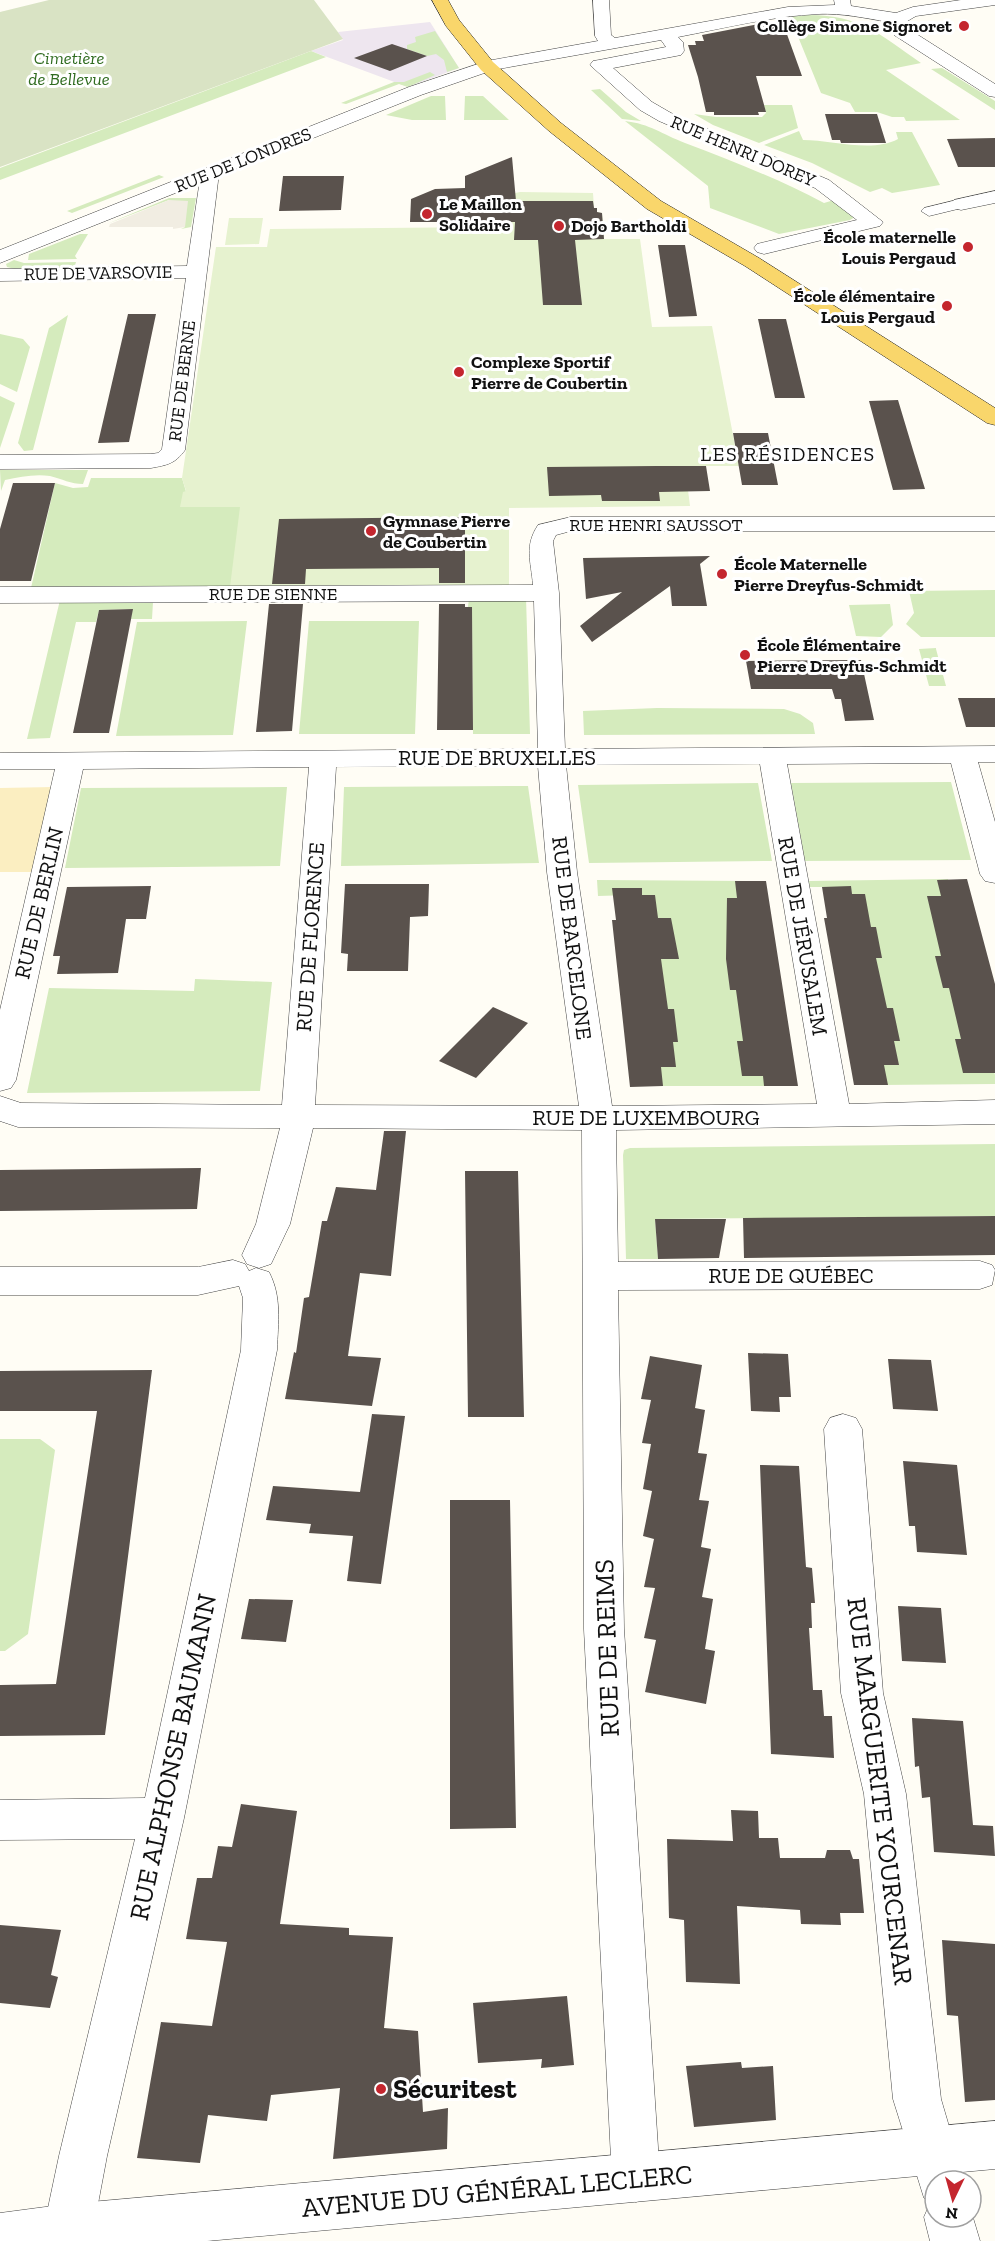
<svg xmlns="http://www.w3.org/2000/svg" width="995" height="2241" font-family="'Zilla Slab',serif">
<style>
.industrial{fill:#eee6ef}
.green{fill:#d5ebbd}
.sand{fill:#fbeec1}
.cemetery{fill:#d9e3c4}
.pitch{fill:#e6f2cf}
.plaza{fill:#f1ede2}
.building{fill:#5a524d}
.lines{fill:none;stroke-linecap:round;stroke-linejoin:round}
.pedestrian-casing{stroke:#444;stroke-width:1}
.minor-casing{stroke:#444;stroke-width:1}
.tertiary-casing{stroke:#444;stroke-width:1}
.primary-casing{stroke:#222;stroke-width:1}
.pedestrian{fill:#fff;fill-rule:evenodd}
.minor{fill:#fff;fill-rule:evenodd}
.tertiary{fill:#fff;fill-rule:evenodd}
.primary{fill:#f9d66b;fill-rule:evenodd}
.poi-dot{fill:#c4262e;stroke:#fff;stroke-width:2}
.labels{text-anchor:middle;dominant-baseline:central;stroke-width:6;stroke-linejoin:round;paint-order:stroke}
.far-poi-label{font-size:18px;font-weight:bold;fill:#111;stroke:#fff;text-anchor:start}
.far-park-label{font-size:18px;font-style:italic;fill:#2f6b1f;stroke:#fff}
.far-street-label{font-size:18px;fill:#111;stroke:#fff}
.far-neighbourhood-label{font-size:20px;letter-spacing:1.5px;fill:#111;stroke:#fff}
.street-label{font-size:22px;fill:#111;stroke:#fff}
.near-street-label{font-size:27px;fill:#111;stroke:#fff}
.near-poi-label{font-size:27px;font-weight:bold;fill:#111;stroke:#fff;text-anchor:start}
</style>
<rect width="100%" height="100%" fill="#fffdf5"/>
<path class="industrial" d="M430 22 459 68 408 87 311 51 343 40 338 32Z"/>
<path class="green" d="M809 15C860 15 881 35 921 63L886 70 960 120 906 121 904 117H892L877 112H855L850 103 821 93 790 17Z
M435 31 459 68 447 72 444 60 436 54 427 56 407 49V45L416 42 415 37Z
M311 51 326 57 0 180V168Z
M942 68 995 101V110L931 69Z
M430 72 435 75 408 87 399 84 346 104 341 103 394 82H404Z
M600 89 626 112 641 121 622 119 591 90Z
M431 96H445L446 120H412L386 115Z
M465 96H483L509 120H464Z
M764 105H792L798 128 759 143 713 125 694 114 716 117H762L766 113Z
M625 121C650 124 662 134 685 143 732 161 779 179 824 203L834 200 855 217 850 220 779 234 710 208 708 186Z
M799 131 803 140C831 140 873 153 898 139L896 132H912L940 185 892 193 882 188 870 192 812 163 764 145Z
M159 175 164 177 72 213 67 211Z
M169 198H196L191 227 181 229 185 227 169 200 107 224Z
M80 234H88L75 256 77 259 28 260 29 254Z
M14 260 24 263 76 262 74 269H15L7 267 6 264Z
M68 315 33 450 24 451 18 443 49 328Z
M0 334 23 339 30 347 17 392 0 384Z
M0 396 15 403 0 448Z
M0 470H88L83 484C71 484 62 479 50 476 34 474 20 477 5 480L1 491Z
M91 478H182L187 495H265L254 587 31 588 55 483 73 488 88 487Z
M995 590V637H921L906 624 914 613 909 591Z
M526 597 530 734H473L472 608 468 607 469 598Z
M60 600 153 602 152 619H131L132 609 99 610 96 622H76L50 738 27 739Z
M890 604 893 625 881 637 856 636 849 605Z
M247 621 233 735 116 736 137 622Z
M309 621H419L415 734H299Z
M936 648V649L946 686H929L919 649Z
M657 708 784 709 800 714 813 723 815 734 584 735 583 711Z
M951 782 971 860 805 861 791 783Z
M758 783 772 861 589 863 578 785Z
M528 786 539 863 341 866 344 787Z
M287 787 280 866 65 868 81 788Z
M948 879 995 1075V1084L880 1085 839 887H810L809 881Z
M597 880 748 881 775 1086H655L631 895 598 896Z
M195 979 272 982 260 1091 27 1093 49 988 194 991Z
M995 1144V1216L655 1219 658 1259H626L623 1155 624 1150 630 1148Z
M0 1439H40L55 1450 28 1634 5 1651H0Z"/>
<path class="sand" d="M54 787 35 872H0V788Z"/>
<path class="cemetery" d="M49 0H314L343 39 0 167V12Z"/>
<path class="pitch" d="M520 192 593 193 594 208H597L595 212 602 213 604 239H640L652 327 712 326 739 466H685L690 506 509 508V585L230 587 240 507H180L183 492 186 491 182 478 216 247H267L270 229 492 227 490 198Z
M229 218H263L259 244 225 245Z"/>
<path class="plaza" d="M169 200 188 201 185 227 173 229V227H109L110 224Z"/>
<path class="building" d="M769 22 784 26 802 76H756L766 112H758L759 115H714V112H706L698 77 688 45H696L695 41H704L702 35Z
M392 44 427 56 390 71 354 58Z
M825 114H877L886 143H841L840 140H832Z
M995 138V167H958L947 139Z
M512 157 516 201H593L594 208H597V212L602 213 604 239 575 240 582 305H543L538 240H514L515 222H410L411 199 435 189 465 188V176Z
M283 176H344L341 210 279 211Z
M658 245H685L697 316 669 317Z
M128 314H156L129 442 98 443Z
M758 319H786L805 398H775Z
M898 400 913 450 925 489 893 490 869 401Z
M733 433H768L778 485H742Z
M656 466H706L710 491 659 492 660 501H602L601 495 549 496 547 467Z
M13 483H55L31 581H0V529Z
M465 517V583H439V568L306 569 305 584H272L279 519Z
M710 556 700 564 707 606H672L670 586 592 642 580 626 622 592 586 599 583 558Z
M269 604H303L292 731 256 732Z
M439 604H465V607H472L473 730H437Z
M133 609 109 733H73L99 610Z
M861 660 874 720 845 721 841 699H835L832 689H751L746 661Z
M958 698H995V727H966Z
M967 879 995 984V1073H963L955 1039H961L949 988H943L935 956H941L927 896H941L937 880Z
M735 881H766L798 1086H764L763 1076H742L737 1041H743L736 990H730L726 959 727 898H737Z
M345 884H429L428 916 410 917 408 971H347L348 954 341 953Z
M151 886 146 919H126L118 973 57 974 60 956H53L67 887Z
M851 886 852 894H865L871 927H876L882 958H876L887 1008H893L900 1041H894L899 1065H884L888 1085H854L824 918H827L822 887Z
M612 888H642V895H655L658 918H671L679 959H661L668 1009H674L678 1042H673L676 1067H661L663 1086 630 1087 612 920H616Z
M493 1007 528 1023 476 1078 439 1061Z
M384 1131H406L391 1276 360 1273 348 1356 381 1358 372 1406 285 1399 294 1352 296 1353 304 1298 309 1297 322 1221H327L336 1187 376 1190Z
M201 1168 197 1209 0 1211V1170Z
M465 1171H518L524 1417H468Z
M995 1216V1255L744 1258 743 1218Z
M655 1219H726L719 1258 658 1259Z
M748 1353 788 1354 791 1397H779L780 1412 751 1411Z
M650 1356 702 1365 695 1408 705 1410 698 1453 707 1454 699 1500 709 1501 701 1547 711 1549 702 1597 713 1599 705 1649 715 1651 706 1704 645 1692 656 1640 644 1638 655 1588 644 1587 654 1539 643 1536 652 1491 643 1489 651 1444 642 1443 651 1400 641 1399Z
M888 1359 931 1360 938 1411 893 1409Z
M152 1370 105 1735 0 1736V1685L56 1684 97 1411H0V1371Z
M372 1414 405 1416 381 1584 347 1581 353 1536 309 1533 311 1524 266 1520 273 1486 360 1492Z
M903 1461 957 1465 967 1555 917 1552 915 1526H909Z
M760 1465 799 1466 806 1567 812 1568 815 1603H811L812 1628H809L813 1690H822L824 1716H832L834 1758 771 1754Z
M450 1500H510L516 1828 450 1829Z
M249 1599 293 1600 286 1642 241 1639Z
M898 1606 941 1608 946 1663 902 1661Z
M912 1718 963 1721 973 1825 993 1826 995 1856 934 1852 930 1797 922 1798 919 1766 915 1767Z
M241 1804 297 1811 280 1924 349 1928V1935L393 1937 384 2028 418 2031 423 2112 448 2108 447 2149 333 2159 340 2088 271 2095 267 2121 208 2115 200 2163 137 2158 161 2022 212 2026 227 1942 186 1939 197 1878H212L218 1846 232 1847Z
M731 1810 758 1811 759 1838H778L780 1858H825L827 1850H850L853 1859H859L864 1913H840L841 1925 801 1924 800 1910 737 1906 740 1984 686 1982 684 1920 669 1918 667 1839 733 1841Z
M0 1925 61 1930 51 1975 58 1977 50 2008 0 2003Z
M942 1940 995 1944V2100L965 2102 958 2016 947 2015Z
M567 1996 574 2065 541 2068 542 2059 478 2063 473 2003Z
M741 2062 742 2068 773 2066 776 2120 694 2127 686 2066Z"/>
<g class="lines">
<defs>
<path id="pedestrian" d="M961 199 969 204 966 207 929 216 921 211 924 208Z"/>
<path id="minor" d="M593 0H609L611 35 615 38 788 7 835 5 834 0H850L851 6 896 13 913 7 961 0H995V5L916 16 904 23 907 28 995 84V97L989 96 894 35 888 22C865 18 842 13 819 14 772 16 725 28 678 37L683 42 684 51 681 55 613 68 652 102 671 113 829 180 883 222 880 226 764 254 757 252 754 248 757 244 857 220 815 188 659 121 640 110 590 65 593 61 599 60 666 47 661 40 487 71 481 70 478 66 481 62 487 61 598 41 595 36Z
M210 167 217 169 219 173 185 450C175 464 167 465 151 468L0 469V455L151 454 158 453 162 449 186 278 0 281V269L187 266 201 173 203 169Z
M995 191V203L961 210 954 208 951 204 954 200Z
M571 517H995V531H571L556 535 553 541 559 593 565 749 995 746V762H978L995 822V883L985 881 980 874 951 763 787 764 849 1104 995 1100V1124L616 1130 618 1262 980 1261 992 1265 995 1270 992 1285 980 1289 618 1290 624 1629 660 2178 653 2195 636 2202 619 2195 612 2178 584 1629 582 1130 313 1128 290 1224 271 1264 259 1268 247 1264 242 1255 256 1224 280 1128 18 1127 0 1121V1096L21 1103 282 1105 309 767 83 769 16 1080 11 1088 0 1091V1010L55 769H0V753L538 749 534 601 0 603V587L533 585C531 561 524 546 538 525ZM760 764 817 1104 612 1106 577 872 566 765ZM538 766 547 872 579 1106 315 1105 336 767Z
M233 1260 245 1264 249 1271 256 1268 269 1272C282 1297 278 1322 277 1350L184 1818 107 2156 91 2241H41L59 2156 135 1839 0 1840V1800L145 1798 241 1350 243 1298 239 1286 198 1295H0V1267H198Z
M843 1414 856 1418 862 1429 883 1693 906 1794 941 2099 965 2181H935V2217H971V2211L980 2241H930L924 2217 931 2201 924 2198 893 2099 864 1794 841 1693 824 1429 830 1418Z"/>
<path id="tertiary" d="M487 61 493 62 496 66 493 70 421 95 0 263V250L409 87Z
M995 2121V2169L207 2241H0V2213L68 2204Z"/>
<path id="primary" d="M432 0H448L459 20 493 62 561 123 661 201 759 258 995 408V425L987 423 745 266 647 209 549 131 481 70 446 26Z"/>
</defs>
<use href="#pedestrian" class="pedestrian-casing"/>
<use href="#minor" class="minor-casing"/>
<use href="#tertiary" class="tertiary-casing"/>
<use href="#primary" class="primary-casing"/>
<use href="#pedestrian" class="pedestrian"/>
<use href="#minor" class="minor"/>
<use href="#tertiary" class="tertiary"/>
<use href="#primary" class="primary"/>
</g>
<g class="poi-dot">
<circle cx="964" cy="26" r="6"/>
<circle cx="427" cy="214" r="6"/>
<circle cx="559" cy="226" r="6"/>
<circle cx="968" cy="247" r="6"/>
<circle cx="947" cy="306" r="6"/>
<circle cx="459" cy="372" r="6"/>
<circle cx="371" cy="531" r="6"/>
<circle cx="722" cy="574" r="6"/>
<circle cx="745" cy="655" r="6"/>
<circle cx="381" cy="2089" r="6"/>
</g>
<g class="labels">
<g class="far-poi-label">
<text x="952" y="26" text-anchor="end">Collège Simone Signoret</text>
<text x="439" y="204">Le Maillon<tspan x="439" dy="21">Solidaire</tspan></text>
<text x="571" y="226">Dojo Bartholdi</text>
<text x="956" y="237" text-anchor="end">École maternelle<tspan x="956" dy="21">Louis Pergaud</tspan></text>
<text x="935" y="296" text-anchor="end">École élémentaire<tspan x="935" dy="21">Louis Pergaud</tspan></text>
<text x="471" y="362">Complexe Sportif<tspan x="471" dy="21">Pierre de Coubertin</tspan></text>
<text x="383" y="521">Gymnase Pierre<tspan x="383" dy="21">de Coubertin</tspan></text>
<text x="734" y="564">École Maternelle<tspan x="734" dy="21">Pierre Dreyfus-Schmidt</tspan></text>
<text x="757" y="645">École Élémentaire<tspan x="757" dy="21">Pierre Dreyfus-Schmidt</tspan></text>
</g>
<g class="far-park-label">
<text x="69" y="58">Cimetière<tspan x="69" dy="21">de Bellevue</tspan></text>
</g>
<g class="far-street-label">
<text transform="translate(743 151) rotate(23)">RUE HENRI DOREY</text>
<text transform="translate(243 160) rotate(-22)">RUE DE LONDRES</text>
<text transform="translate(98 273) rotate(-1)">RUE DE VARSOVIE</text>
<text transform="translate(182 381) rotate(-83)">RUE DE BERNE</text>
<text x="656" y="525">RUE HENRI SAUSSOT</text>
<text x="273" y="594">RUE DE SIENNE</text>
</g>
<g class="far-neighbourhood-label">
<text x="788" y="454">LES RÉSIDENCES</text>
</g>
<g class="street-label">
<text x="497" y="757">RUE DE BRUXELLES</text>
<text transform="translate(39 903) rotate(-77)">RUE DE BERLIN</text>
<text transform="translate(803 936) rotate(80)">RUE DE JÉRUSALEM</text>
<text transform="translate(310 937) rotate(-86)">RUE DE FLORENCE</text>
<text transform="translate(572 938) rotate(83)">RUE DE BARCELONE</text>
<text x="646" y="1117">RUE DE LUXEMBOURG</text>
<text x="791" y="1275">RUE DE QUÉBEC</text>
</g>
<g class="near-street-label">
<text transform="translate(607 1648) rotate(-92)">RUE DE REIMS</text>
<text transform="translate(173 1757) rotate(-78)">RUE ALPHONSE BAUMANN</text>
<text transform="translate(880 1791) rotate(83)">RUE MARGUERITE YOURCENAR</text>
<text transform="translate(497 2191) rotate(-5)">AVENUE DU GÉNÉRAL LECLERC</text>
</g>
<g class="near-poi-label">
<text x="393" y="2089">Sécuritest</text>
</g>
</g>
<g transform="translate(953 2199) rotate(185)"><circle r="28" fill="#ffffff" stroke="#a0a0a0" stroke-width="1.5"/>
<path d="M0-4.5L10 22L0 15L-10 22Z" fill="#c4262e"/>
<text y="-9" font-size="16" font-weight="bold" text-anchor="middle" fill="#111111">N</text>
</g>
</svg>
